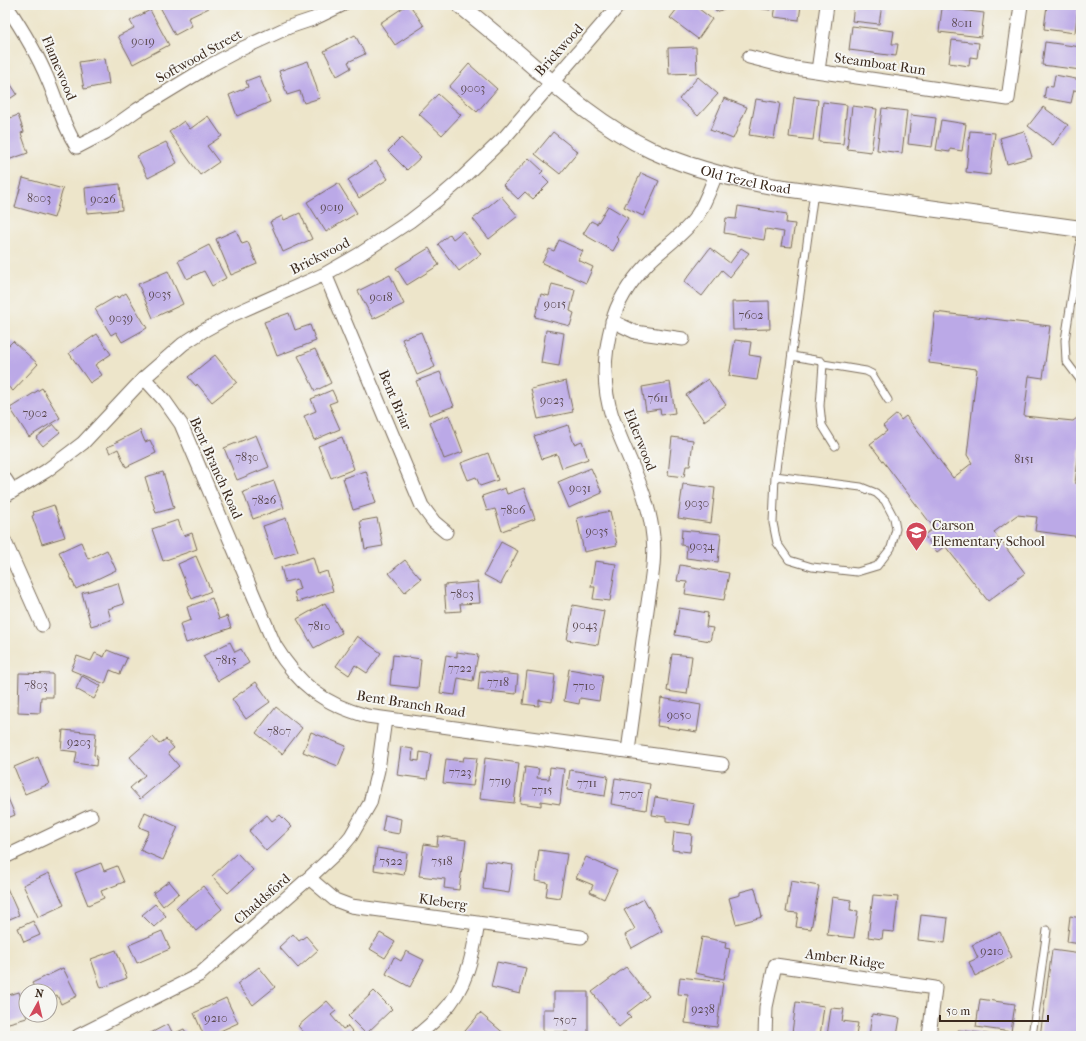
<svg xmlns="http://www.w3.org/2000/svg" width="1086" height="1041" font-family="'IM FELL French Canon',serif">
<style>
.building{fill:#bba9e7}
.lines{fill:none;stroke-linecap:round;stroke-linejoin:round}
.service-casing{stroke:#796b5a;stroke-width:9}
.minor-casing{stroke:#796b5a;stroke-width:15}
.tertiary-casing{stroke:#796b5a;stroke-width:18}
.service{stroke:#fff;stroke-width:7}
.minor{stroke:#fff;stroke-width:13}
.tertiary{stroke:#fff;stroke-width:16}
.labels{text-anchor:middle;dominant-baseline:central;stroke-width:4;stroke-linejoin:round;paint-order:stroke}
.number-label{font-size:12px;fill:#5b4a50}
.street-label{font-size:14px;fill:#3b2a1e;stroke:#f6f6f2}
.poi-label{font-size:14px;fill:#3b2a1e;stroke:#f6f6f2;text-anchor:start}
</style>
<rect width="100%" height="100%" fill="#f6f6f2"/>
<filter id="ink" filterUnits="userSpaceOnUse"><feTurbulence type="fractalNoise" baseFrequency=".025" numOctaves="2"/><feDisplacementMap in="SourceGraphic" scale="8" xChannelSelector="R" yChannelSelector="G"/><feConvolveMatrix kernelMatrix="1 2 1 2 8 2 1 2 1" color-interpolation-filters="sRGB"/></filter>
<filter id="wash" filterUnits="userSpaceOnUse"><feTurbulence type="fractalNoise" baseFrequency=".012" numOctaves="4" result="noise"/><feDisplacementMap in="SourceGraphic" scale="16" xChannelSelector="R" yChannelSelector="G"/><feGaussianBlur stdDeviation="0.9" result="paint"/><feColorMatrix in="noise" values="0 0 0 0 0 0 0 0 0 0 0 0 0 0 0 0 0 1.4 0 .05"/><feComposite in="paint" operator="in"/></filter>
<g filter="url(#wash)">
<rect width="100%" height="100%" fill="#ede5ca"/>
<g id="blocks">
<path class="building" d="M159 5H207L209 8 188 18 192 26 175 35Z
M407 5H410L424 26 395 45 380 23Z
M680 5H694L712 19 698 39 670 18Z
M714 5H735L716 12Z
M746 5H770V10L746 6Z
M776 5H801L799 20 774 17Z
M854 5H882L879 24 852 21Z
M965 5H984V8Z
M1047 5 1078 8 1075 33 1044 29Z
M942 8 984 13 981 37 939 32Z
M150 10 169 45 133 64 118 36 134 28 130 21Z
M852 26 894 31 892 44H898L896 56 849 50Z
M355 35 365 54 348 62 351 68 337 76 324 51Z
M952 40 979 43 977 58 970 57 969 66 949 63Z
M1045 42 1081 47V70L1042 65Z
M696 47 697 73 669 74 668 48Z
M105 58 109 84 84 89 79 62Z
M308 61 320 98 304 103 300 91 287 95 279 71Z
M469 64 497 89 477 112 449 87Z
M1055 75 1081 80 1080 91 1074 90 1071 103 1044 98 1046 86 1053 87Z
M259 76 270 102 237 116 229 95 248 87 246 81Z
M698 77 718 94 698 116 679 99Z
M8 80 17 94 5 102V82Z
M438 94 461 115 442 135 419 114Z
M794 97 818 100 813 140 789 137Z
M724 98 747 107 733 139 710 130Z
M756 99 780 103 774 139 749 135Z
M823 102 847 105 843 144 819 142Z
M852 106 877 109 871 152 847 149Z
M1043 107 1068 125 1053 145 1028 126Z
M882 108 907 111 902 153 877 150Z
M18 115 24 132 21 133 28 153 5 161V120Z
M911 115 936 118 932 147 908 144Z
M208 116 222 136 207 146 219 162 200 175 169 132 184 121 190 129Z
M941 120 966 124 962 151 950 149V152L936 150Z
M970 131 995 133 990 175 966 172Z
M1024 131 1032 157 1007 164 1000 138Z
M553 132 578 152 560 174 535 154Z
M401 138 421 157 407 170 388 151Z
M166 142 177 163 148 178 137 156Z
M529 158 543 171 540 174 549 183 533 199 525 192 518 199 503 185Z
M376 161 388 179 359 198 348 180Z
M641 173 659 181 643 216 624 207Z
M23 178 63 189 54 218 15 207Z
M338 183 357 213 326 232 307 202Z
M120 184 122 210 87 213 85 188Z
M501 196 518 216 489 239 473 219Z
M608 206 628 218 616 237 619 240 613 251 583 234 591 221 597 224Z
M738 206 787 214 786 223 795 224 791 247 781 246 784 232 766 229 764 240 724 233 726 218 736 219Z
M300 213 312 239 283 252 270 222 282 216 284 220Z
M236 230 242 244 248 242 257 264 231 275 216 239Z
M463 231 481 254 459 271 438 244 450 234 453 239Z
M559 240 583 251 578 260 593 267 586 283 542 263 549 249 554 251Z
M209 245 226 278 212 286 204 271 187 279 178 261Z
M429 248 439 265 407 285 396 268Z
M710 248 730 263 741 248 749 253 730 277 722 270 702 296 684 282Z
M168 271 183 304 153 318 138 284Z
M390 275 404 304 373 319 358 291Z
M552 284 575 290 570 311 574 313 570 326 535 317 541 294 549 296Z
M126 293 147 328 122 342 116 332 111 335 95 309 117 296 118 298Z
M769 301 770 329 733 330 732 302Z
M935 312 1050 326 1043 378 1029 376 1024 416 1073 421 1081 415V438L1075 483 1081 484V537L1035 531 1037 517 1017 515 994 532 1025 573 988 601 945 546 937 552 924 535 934 528 870 444 887 431 883 426 897 414 901 420 906 416 953 478 972 463 967 455 977 369 929 363Z
M289 313 295 330 310 325 316 341 277 356 264 322Z
M546 330 564 333 559 366 541 363Z
M421 332 435 367 417 375 402 339Z
M97 334 111 354 95 365 102 375 90 383 69 353Z
M735 340 751 342 749 355 761 357 757 380 729 376Z
M13 341 38 364 13 391 5 384V349Z
M315 349 331 383 315 391 298 356Z
M215 355 237 382 212 402 197 384 196 386 188 377Z
M440 372 454 406 429 415 416 381Z
M708 379 726 405 704 421 686 395Z
M566 381 573 412 538 419 531 389Z
M670 382 675 413 661 415 660 409 646 411 642 387Z
M42 388 60 418 29 437 10 408Z
M332 390 337 401 329 404 340 429 314 440 304 416 316 411 311 399Z
M449 415 463 452 444 459 430 422Z
M53 424 60 432 43 446 36 438Z
M568 425 574 444 582 441 588 459 562 468 557 454 542 459 534 436Z
M140 430 145 442 150 440 156 453 126 467 118 449 110 453 107 447 115 444 114 443Z
M256 435 269 467 237 480 224 448Z
M342 437 354 469 331 478 318 446Z
M672 437 693 440 690 466H686L684 477 668 475Z
M488 453 498 480 480 486 476 477 468 480 461 463Z
M591 468 602 493 569 508 558 482Z
M366 471 376 503 353 510 343 478Z
M163 472 174 508 156 513 145 477Z
M274 481 284 508 253 519 243 492Z
M683 484 715 488 711 523 678 518Z
M505 488 507 494 524 488 535 519 502 531 495 509 487 511 482 496Z
M54 505 65 537 42 544 32 516 34 515 33 512Z
M610 511 617 545 584 552 577 518Z
M286 518 298 551 274 559 263 526Z
M377 518 383 546 365 549 360 521Z
M178 520 184 536 192 533 197 549 163 561 152 529Z
M682 530 721 534 718 562 686 558 687 546 681 545Z
M81 542 88 559 107 550 116 570 76 589 59 552Z
M501 542 518 551 501 584 484 575Z
M196 556 211 591 192 599 178 564Z
M313 557 318 574 327 571 333 591 297 602 294 591 300 589 297 579 285 582 281 567Z
M405 560 421 579 405 592 389 573Z
M595 561 616 564 610 601 593 599 595 587H591Z
M680 565 729 573 724 600 685 594 687 582 677 581Z
M478 582 480 603 460 604 461 611 446 612 444 585Z
M118 583 124 604 108 609 111 620 91 626 82 593Z
M212 598 219 619 227 616 231 628 186 643 180 624 191 620 187 607Z
M325 603 342 633 314 648 297 619Z
M573 605 604 611 598 645 567 640Z
M679 608 708 613 706 627 713 628 710 641 675 635Z
M357 636 381 653 367 673 355 665 349 675 336 666Z
M230 642 235 652 241 649 249 663 218 681 203 656Z
M107 650 127 658 120 674 110 670 105 684 71 670 77 656 91 661 95 653 104 657Z
M457 652 478 655 473 681 458 678 455 695 440 693 446 655 457 657Z
M672 654 692 656 687 694 667 691Z
M393 655 421 659 418 688 390 685Z
M569 669 603 675 599 701 580 698 579 704 564 701Z
M480 671 518 675 516 694 478 690Z
M527 671 555 675 552 702 539 700V706L523 704Z
M19 673 53 674V697H41L40 713 18 712Z
M82 676 101 686 94 699 76 689Z
M256 682 270 702 246 719 232 699Z
M661 698 701 705 697 732 657 726Z
M276 707 302 728 282 754 256 733Z
M63 730 96 733 94 755 97 756 96 766 75 763 77 752 61 750Z
M311 732 346 746 338 766 303 752Z
M153 737 159 744 166 739 174 748 168 753 179 766 140 799 130 788 145 775 130 757Z
M401 747 413 749 412 760 419 761 420 752 431 754 427 779 397 775Z
M38 757 49 784 25 794 14 767Z
M464 757 477 758 473 786 443 783 446 759 463 761Z
M485 758 519 763 514 803 480 799Z
M525 767 539 769 537 778 549 779 550 767 564 769 560 804 541 801V806L520 803Z
M570 770 608 776 605 796 567 790Z
M615 778 650 784 646 810 611 804Z
M5 791 15 815 5 819Z
M655 797 694 804 690 825 666 821V817L652 815Z
M145 812 178 827 163 860 140 850 149 831 139 827Z
M267 815 272 821 280 815 292 827 266 851 249 831Z
M385 815 401 819 399 834 382 831Z
M674 832 692 834 690 852 672 850Z
M438 836 466 840 459 890 444 888 445 879 419 876 424 844 437 846Z
M377 848 407 853 404 875 374 870Z
M539 850 567 854 560 898 546 896 548 883 535 881Z
M237 853 253 870 228 893 212 876Z
M586 857 617 871 604 899 590 892 593 885 576 878Z
M486 861 513 865 509 893 483 889Z
M101 863 104 871 117 866 124 882 101 891 104 898 88 905 75 873Z
M49 873 64 905 38 917 23 885Z
M169 881 179 893 163 906 153 893Z
M791 881 819 886 811 929 796 927 798 913 786 912Z
M203 886 222 909 196 931 176 908Z
M7 888 19 915 5 921V889Z
M755 888 762 917 736 924 729 898 740 895V892Z
M873 895 898 897 894 932 883 931 882 939 868 937Z
M832 897 851 900 850 910 858 911 854 938 827 935Z
M644 899 662 931 632 948 625 935 635 929 624 910Z
M155 904 166 916 154 927 142 915Z
M921 915 948 918 945 943 918 940Z
M1070 916 1081 918V944L1067 942Z
M33 921 40 935 24 942 18 928Z
M162 931 170 949 137 963 129 945Z
M1000 932 1012 957 975 976 969 962 978 958 972 945Z
M380 933 395 942 385 958 370 949Z
M293 934 299 941 306 936 318 950 298 968 279 947Z
M702 937 726 942 725 948 730 949 724 979 695 973Z
M116 950 127 978 101 988 91 959Z
M1052 950 1081 954 1080 975H1081V1018L1079 1036H1040Z
M406 951 424 960 410 987 386 974 394 957 401 961Z
M497 962 526 968 520 994 491 987Z
M259 967 275 987 253 1005 237 984Z
M626 967 649 996 627 1013 631 1017 619 1027 592 992Z
M63 968 77 996 61 1004 57 995 50 998V991H36L32 983Z
M680 977 723 982 717 1027 685 1023 688 995 678 994Z
M374 991 392 1009 366 1034 348 1016Z
M19 992 27 1018 5 1024V996Z
M554 992H588V1036H568V1032H543V1009H554Z
M226 998 238 1023 209 1036H204L194 1013Z
M980 999 1015 1004 1011 1032 976 1027Z
M327 1001 336 1011 331 1015 343 1029 348 1026 356 1036H307L298 1026Z
M796 1002 824 1006 820 1036 792 1033Z
M831 1008 844 1009 842 1021 858 1023 856 1036H827Z
M480 1013 507 1036H461Z
M872 1014 900 1018 897 1036H869Z
M168 1024 173 1034 184 1029 188 1036H145Z
M958 1030 993 1035V1036H957Z"/>
</g>
</g>
<g filter="url(#ink)">
<use href="#blocks" fill-opacity="0" stroke="#796b5a" stroke-width="1"/>
<g class="lines">
<defs>
<path id="service" d="M1081 239 1065 340 1066 361 1081 381
M792 356 821 361 823 364 820 406 822 425 835 446
M823 364 866 371 872 374 888 400
M775 476 861 487 876 493 885 501 894 518 896 529 891 548 877 566 857 572 812 567 789 560 777 543 773 523 775 476 814 192
M1032 1036 1047 930"/>
<path id="minor" d="M6 5C22 29 37 53 48 80 58 103 63 126 77 147L106 132 137 110 211 65 241 49 289 27 313 19 342 5
M749 57 788 67 1008 99 1021 5
M818 71 827 5
M325 274 422 506 434 522 446 532
M612 321 635 332 683 339
M144 378 164 400 181 424 275 646C299 685 323 704 367 716L722 764
M5 479 13 491
M5 496 46 471 83 443 144 378 183 344 203 331 232 315 325 274 360 254 410 221 436 201 458 182 505 137 619 5
M5 542 42 625
M628 751C634 706 640 662 646 618 649 591 656 563 653 537 649 493 626 456 612 416 602 386 604 353 612 323 617 302 632 280 647 264 662 248 683 236 696 217 705 204 710 189 716 174
M5 857 91 816
M309 878 335 900 351 906 581 937
M78 1036 199 975 309 878 341 848 351 836 370 803 378 770 385 719
M417 1036C426 1028 435 1021 442 1013 466 989 473 956 478 923
M765 1036 766 1007 775 965 935 988 929 1036"/>
<g id="tertiary">
<path id="s1" d="M460 5C482 23 504 41 526 60 565 94 604 128 651 150 692 169 733 179 777 187L1081 229"/>
</g>
</defs>
<use href="#service" class="service-casing"/>
<use href="#minor" class="minor-casing"/>
<use href="#tertiary" class="tertiary-casing"/>
<use href="#service" class="service"/>
<use href="#minor" class="minor"/>
<use href="#tertiary" class="tertiary"/>
</g>
</g>
<defs>
<symbol id="school-pin" viewBox="-11 -11 22 30"><path d="M0 17L-7.5 6A9.5 9.5 0 1 1 7.5 6Z" fill="#d1495b" stroke="#f6f6f2"/><path d="M0-5L7-2L0 1L-7-2ZM-4 1L0 2.5L4 1V4Q0 6-4 4Z" fill="#fff"/></symbol>
</defs>
<g fill-rule="evenodd">
<use href="#school-pin" x="904" y="520" width="25" height="34"/>
</g>
<g class="labels">
<g class="number-label">
<text x="962" y="23">8011</text>
<text x="143" y="41">9019</text>
<text x="473" y="88">9003</text>
<text x="39" y="198">8003</text>
<text x="103" y="199">9026</text>
<text x="332" y="207">9019</text>
<text x="160" y="294">9035</text>
<text x="381" y="297">9018</text>
<text x="555" y="304">9015</text>
<text x="751" y="315">7602</text>
<text x="121" y="318">9039</text>
<text x="658" y="398">7611</text>
<text x="552" y="400">9023</text>
<text x="35" y="413">7902</text>
<text x="247" y="457">7830</text>
<text x="1024" y="459">8151</text>
<text x="580" y="488">9031</text>
<text x="264" y="500">7826</text>
<text x="697" y="503">9030</text>
<text x="513" y="510">7806</text>
<text x="597" y="531">9035</text>
<text x="702" y="546">9034</text>
<text x="462" y="594">7803</text>
<text x="585" y="625">9043</text>
<text x="319" y="626">7810</text>
<text x="226" y="660">7815</text>
<text x="460" y="668">7722</text>
<text x="498" y="682">7718</text>
<text x="36" y="685">7803</text>
<text x="584" y="686">7710</text>
<text x="679" y="715">9050</text>
<text x="279" y="731">7807</text>
<text x="79" y="742">9203</text>
<text x="460" y="772">7723</text>
<text x="500" y="781">7719</text>
<text x="587" y="783">7711</text>
<text x="542" y="790">7715</text>
<text x="631" y="794">7707</text>
<text x="391" y="861">7522</text>
<text x="442" y="861">7518</text>
<text x="992" y="951">9210</text>
<text x="703" y="1009">9238</text>
<text x="216" y="1018">9210</text>
<text x="565" y="1020">7507</text>
</g>
<g class="street-label">
<text transform="translate(559 50) rotate(-48)">Brickwood</text>
<text transform="translate(199 56) rotate(-29)">Softwood Street</text>
<text transform="translate(880 64) rotate(8)">Steamboat Run</text>
<text transform="translate(59 68) rotate(67)">Flamewood</text>
<text stroke="none"><textPath href="#s1" startOffset="340">Old Tezel Road</textPath></text>
<text transform="translate(320 256) rotate(-27)">Brickwood</text>
<text transform="translate(395 400) rotate(67)">Bent Briar</text>
<text transform="translate(640 440) rotate(68)">Elderwood</text>
<text transform="translate(216 468) rotate(66)">Bent Branch Road</text>
<text transform="translate(411 704) rotate(9)">Bent Branch Road</text>
<text transform="translate(262 899) rotate(-41)">Chaddsford</text>
<text transform="translate(443 902) rotate(8)">Kleberg</text>
<text transform="translate(845 959) rotate(8)">Amber Ridge</text>
</g>
<g class="poi-label">
<text x="932" y="525">Carson<tspan x="932" dy="16">Elementary School</tspan></text>
</g>
</g>
<rect width="1086" height="1041" fill="none" stroke="#f6f6f2" stroke-width="20"/>
<g transform="translate(38 1003) rotate(8)"><circle r="19" fill="#f6f6f2" stroke="#aba49d"/>
<path d="M0-3L7 15L0 10L-7 15Z" fill="#d1495b"/>
<text y="-6" font-size="11" font-weight="bold" text-anchor="middle" fill="#3b2a1e">N</text>
</g>
<path d="M940 1015v6h108v-6" fill="none" stroke="#3b2a1e" stroke-width="2"/>
<text x="946" y="1015" font-size="12" fill="#3b2a1e" stroke="#f6f6f2" stroke-width="3" paint-order="stroke">50 m</text>
</svg>
